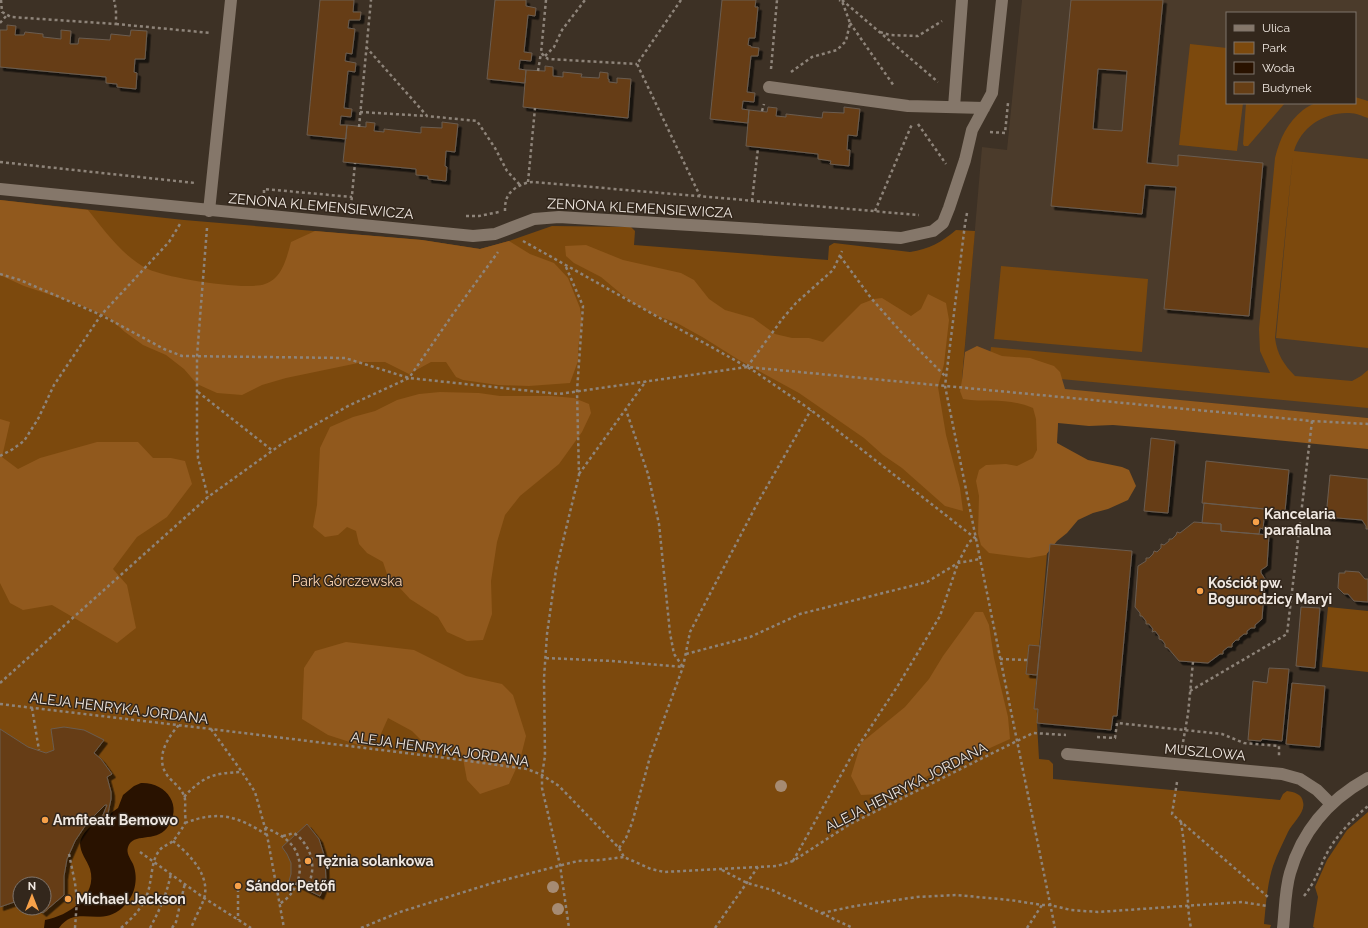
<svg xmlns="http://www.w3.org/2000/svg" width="1368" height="928" font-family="Raleway,sans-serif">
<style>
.built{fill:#4b3b2b;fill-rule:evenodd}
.green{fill:#7c490d;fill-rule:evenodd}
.forest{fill:#91591d}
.water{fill:#291200}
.building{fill:#663e15;stroke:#6a5c50;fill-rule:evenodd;filter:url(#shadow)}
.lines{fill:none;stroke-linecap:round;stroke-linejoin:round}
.path{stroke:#8e847a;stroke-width:2.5;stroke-dasharray:3 3;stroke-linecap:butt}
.minor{stroke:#85776a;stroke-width:12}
.tree{fill:#a68b73}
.poi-dot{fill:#f7a149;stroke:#33271c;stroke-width:1.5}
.labels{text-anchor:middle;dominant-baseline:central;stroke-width:3;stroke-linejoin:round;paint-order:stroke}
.street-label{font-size:14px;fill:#f0e8e1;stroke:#33271c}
.poi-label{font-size:14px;font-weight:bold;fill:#f0e8e1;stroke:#33271c;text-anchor:start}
.park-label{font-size:14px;fill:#fcd5b2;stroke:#33271c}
</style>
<defs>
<filter id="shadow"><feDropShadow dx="3.5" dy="3.5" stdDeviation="0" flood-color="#0009"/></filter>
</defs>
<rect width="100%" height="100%" fill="#3d3125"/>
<path class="built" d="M1022 0H1368V418L962 380 982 147 1007 150ZM1227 13H1355V103H1227Z"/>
<path class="green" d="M1190 44 1227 48V103H1243L1237 151 1179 145Z
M1355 97 1368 101V118C1362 116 1356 113 1349 113 1324 112 1301 127 1294 151L1368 159V348L1276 338 1293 154 1275 338C1277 354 1284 365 1295 376L1352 381 1361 376 1368 370V408L988 372 991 347 1270 373 1260 351 1259 329 1275 158C1280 138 1287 123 1303 110 1307 107 1312 104 1317 103 1329 101 1343 103 1355 103Z
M1246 103H1285L1248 146H1244L1243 144Z
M0 200 184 220 422 240 480 249 509 241 552 226 631 227 635 231 634 245 828 260 829 246 834 243 910 252C929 249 942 242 956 230L975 231 962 379 1065 389 1058 423 1034 708 1038 709 1037 723 1039 759 1049 760 1053 764V779L1280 800 1283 794 1287 791C1294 792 1302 794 1303 802 1306 812 1292 823 1288 832 1283 843 1277 854 1273 866 1267 885 1266 905 1264 924L1271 925 1270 928H0ZM20 884H44V908H20Z
M1001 266 1148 279 1142 352 994 339Z
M1328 607 1368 611V672L1322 667Z
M1368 812V928H1315L1313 927 1318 897 1315 887 1327 860 1347 830Z"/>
<path class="forest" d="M0 200 88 210C105 231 123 257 148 269 167 278 246 291 265 284 268 283 273 280 275 278 284 270 288 253 291 242L315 231 422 240 480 249 509 241 530 254 554 263 568 278 580 308 582 322 578 349V361L570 383 529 386 498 385 463 380 456 377 446 362H431L409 374 385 362H363L286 378 262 385 242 395 217 393 197 384 184 369 166 355 143 345 125 332 108 317 78 304 24 286 0 275Z
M586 245 623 260 681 273 694 280 709 299 725 310 753 318 775 334 792 338H809L823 342 861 304 874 299 882 298 911 316 921 309 928 294 946 303 949 320 944 364 938 387 946 435 960 488 963 511 945 506 902 468 883 455 864 438 799 393 739 360 704 338 677 323 655 315 631 302 601 277 574 263 566 256 565 246Z
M977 346 1002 356 1030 358 1054 366 1060 372 1065 389 1368 418V449L1173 430 1113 425 1089 426 1058 423 1057 443 1088 460 1122 467 1129 470 1136 486 1128 500 1108 509 1093 513 1078 520 1067 533 1057 541 1046 555 1029 558 989 553 981 545 978 534 979 496 976 481 979 470 986 465 1006 464 1017 466 1033 458 1037 450 1036 419 1033 408C1007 397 989 403 963 399L960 391 962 380 965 352Z
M440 392 479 393 500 396H552L574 398 589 404 591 413 582 432 559 464 520 496 505 515 497 542 491 581 492 614 483 640 467 641 447 632 438 617 410 599 387 574 383 562 367 553 359 544 356 531 347 527 338 535 325 537 313 527 317 505 320 448 330 427 353 417 375 411 397 400 419 394Z
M0 419 10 422 2 457 18 469 40 458 97 442H138L153 458H171L185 461 192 484 167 517 137 537 113 569 127 585 136 628 117 643 52 605 23 610 10 603 0 583Z
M975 612H983L989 625 994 658 1008 717 1010 739 910 784 881 794 861 795 851 776 861 743 905 707 929 679 943 656Z
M346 642 414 650 466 676 502 684 513 695 526 736 520 760 509 784 480 794 467 780 462 753 453 746H427L412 731 388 718 380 736 362 746 328 735 302 719 304 668 315 651Z"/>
<path class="water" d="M141 783C166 782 184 806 167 828 155 843 133 832 128 847 126 853 130 858 133 864 139 879 135 897 122 908 100 928 76 904 59 928H44L45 920C68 916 98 896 90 869 87 860 80 853 80 843 81 834 92 824 99 820L107 823 111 813 118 808 123 795 134 786Z"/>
<path class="building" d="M320 0H354L353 12H361L360 20H349L348 28 355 29 352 54 346 53 345 61 356 63 355 72 348 71 344 108 352 109 351 117 341 116 340 125H347L346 139 307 135Z
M495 0H526V6L536 8 535 16 528 15 524 52 532 53 531 61 520 60 519 69 526 70 525 83 487 79Z
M722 0H756L755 7H758L755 38H749L748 45 751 46V47L759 48 758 56H751L747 92 755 93 754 102 743 101 742 109 749 110 748 123 710 119Z
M1071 0H1163L1147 163 1178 166V155L1263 163 1249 316 1164 309 1176 187 1145 185 1142 214 1051 206ZM1098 69 1127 71 1122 131 1093 129Z
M7 25 16 26 15 35H24L25 32 43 34V37L61 39V30L71 31 70 44H78L79 38 110 40 111 34 130 36 131 30 147 31 145 59H135L134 72 137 73 136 89 117 87V84L106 83V77L0 67V30H7Z
M545 66 553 67V76L563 77V72L582 74 581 77 599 78 600 72 608 73V79H609V82L617 83V78L631 79 628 118 523 107 526 70 545 71Z
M768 107 777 108 776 116 786 117V114L822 118 823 112 844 113V107L860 109 857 136 848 135 847 150H850L849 166 830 164 831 161 818 159V154L746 146 749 110 767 112Z
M366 122 375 123 374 131 384 132V129L421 133V127L442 128V122L458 124 455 152 446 151 445 166 447 167 446 181 428 179V176L416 175V169L343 162 347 125 366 127Z
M1151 438 1175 441 1168 513 1144 511Z
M1206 461 1289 470 1285 511 1202 503Z
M1330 475 1368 479V529H1366V526L1362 520 1326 517Z
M1204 503 1265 509 1263 529 1260 528 1259 534 1221 531V524L1202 523Z
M1194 522 1221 524V531L1269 535 1267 566 1261 570V573L1265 579 1262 619 1255 625V628H1251L1247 631V634H1244L1239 638V640H1236L1232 644V647H1228L1223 651V654H1220L1208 663 1179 661 1168 648 1165 647V644L1162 640 1159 639V636L1155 631 1152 632 1153 629 1149 624H1146V621L1142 616H1140V613L1135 607 1138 566 1146 561V558H1149L1153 554 1154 551 1157 552 1161 548V544L1164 545 1169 541V539H1172L1176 535 1177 532 1180 533Z
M1050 544 1132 551 1117 716H1113L1111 730 1037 723 1038 709H1034Z
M1345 571 1359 572 1365 579H1368V602L1354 601 1348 594H1344L1338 588 1339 573H1345Z
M1301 607 1320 608 1315 668 1296 666Z
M1029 645 1040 646 1037 675 1026 674Z
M1269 668 1289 669 1282 741 1262 739 1261 741 1248 740 1253 681 1267 683Z
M1292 683 1325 686 1320 747 1286 744Z
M64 727 84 730 104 740 94 753 101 759 112 774 107 777 111 792V799L108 813 104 821 101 820 107 805H105L87 823 75 841 67 859 64 876V895L43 913 37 908H44V884H20V900L0 907V729L28 747 46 753 54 750 51 729Z
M307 824 319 839 325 858 326 881 320 896 289 881 291 874V863L287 854 282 847Z"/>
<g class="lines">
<path class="path" d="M1 0 2 12 11 17 116 24V10L114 0
M546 0 541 53 548 59 637 64
M681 0 637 64 700 196
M842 0 938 82
M0 23 7 15
M850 23 894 86
M116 24 211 33
M880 32 890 35 918 36 942 21
M366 47 427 116 477 121 495 148 507 171 520 185
M545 56 554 47 562 30 585 0
M771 69 777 0
M538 71 541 53
M791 72 812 57 837 50 846 41 850 23 842 1 839 0
M762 111 764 104
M360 112 427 116
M918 124 946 164
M359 127 371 0
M990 132 1005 133 1008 103
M0 162 195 183
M528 182 535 108
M264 199V189L352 197
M752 201 758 148
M351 206 355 163
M505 211C505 208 505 204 506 201 508 190 523 182 533 182L919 215
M875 211 912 124
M967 213 965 224 945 386 1055 928
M466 216H479L499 212
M207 228 197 356V434L198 458 208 497
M523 241 754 371 811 410 975 538 969 542 958 563 940 616 897 687 851 757 793 861
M840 256 871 298 902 333 946 377
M566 267 583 306 577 391 579 475 556 570 547 634 544 678 545 756 542 775V788L560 865 569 928
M0 274 20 280 101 315 164 349 182 356 345 358 409 378 559 394 747 367 1312 421 1368 424
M747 367 783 318 796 303 833 270 842 251
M198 392 273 451
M0 456 13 449 24 441 38 419 54 385 101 315 169 242 180 224
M579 474 646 381
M686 654 750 637 800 614 927 582 958 563 980 559
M546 658 612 661 683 667 674 654 670 633 659 524 648 474 626 410
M1000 659 1027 660
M0 683 208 497 283 443 348 406 409 378 453 314 498 252
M1190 691 1287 634 1312 421
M0 704 211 729 454 759 527 769 542 775 559 786 619 848 624 857 651 869 664 872 777 866 793 861 850 824 1033 733 1066 735
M32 708 39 750
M211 729 242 772 255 792 267 835 284 928
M1097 737 1115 738 1117 723 1222 734 1244 743 1279 746V757
M1182 748 1188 714 1193 662
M1177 782 1172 814 1268 897
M184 797C203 776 214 773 242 772
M1181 822 1184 843 1189 917 1191 928
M185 823C219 810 237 816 267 835
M265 827C274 832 284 836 291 844 304 858 302 882 289 896 287 899 283 901 280 904
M283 836 294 833C311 845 318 867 307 887L297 882
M173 841C189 854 211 875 204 899 200 909 195 918 191 928
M619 848 626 838 632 823 650 757 683 667 690 632 758 502 811 410
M140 852 204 898 251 928
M69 854 75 883 77 900 75 928
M722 870 747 883 772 890 853 928
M238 889V920
M1304 896C1314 883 1317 875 1323 861 1333 839 1350 821 1368 806
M822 913 855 906 917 897 956 895 1010 900 1042 905H1050L1071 910 1098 912 1242 902 1267 906
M121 928C135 916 147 903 150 883 152 874 152 863 157 854 162 845 167 846 173 841 175 839 184 826 185 823 186 820 185 814 185 811 185 806 186 800 184 796 181 787 172 782 167 775 155 758 167 738 179 725
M150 928C160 909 167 894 171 873
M172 928 176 922 185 883
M361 928 400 912 496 882 578 861 600 860 624 857
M715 928 758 867
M1027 928 1042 905"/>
<path class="minor" d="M769 87 908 106 984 108
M954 107 962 0
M0 189 473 236 495 234 534 219 559 217 901 238 933 231 943 223 949 208 965 160 972 130 992 93 1002 0
M209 211 231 0
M1067 754 1282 774 1300 779 1317 790 1331 804
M1283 928C1285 910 1285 890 1290 873 1302 831 1330 799 1368 778"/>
</g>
<g class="tree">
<circle cx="781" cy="786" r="6"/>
<circle cx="553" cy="887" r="6"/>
<circle cx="558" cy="909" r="6"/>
</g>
<g class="poi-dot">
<circle cx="1256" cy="522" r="4"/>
<circle cx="1200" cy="591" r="4"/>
<circle cx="45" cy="820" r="4"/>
<circle cx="308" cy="861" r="4"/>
<circle cx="238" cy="886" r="4"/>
<circle cx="68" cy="899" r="4"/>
</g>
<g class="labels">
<g class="street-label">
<text transform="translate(321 206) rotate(5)">ZENONA KLEMENSIEWICZA</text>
<text transform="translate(640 208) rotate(3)">ZENONA KLEMENSIEWICZA</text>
<text transform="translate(119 708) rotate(7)">ALEJA HENRYKA JORDANA</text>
<text transform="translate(440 749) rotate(8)">ALEJA HENRYKA JORDANA</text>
<text transform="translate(1205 752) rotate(5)">MUSZLOWA</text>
<text transform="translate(906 787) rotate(-27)">ALEJA HENRYKA JORDANA</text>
</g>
<g class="poi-label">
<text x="1264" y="514">Kancelaria<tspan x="1264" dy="16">parafialna</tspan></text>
<text x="1208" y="583">Kościół pw.<tspan x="1208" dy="16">Bogurodzicy Maryi</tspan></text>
<text x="53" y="820">Amfiteatr Bemowo</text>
<text x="316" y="861">Tężnia solankowa</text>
<text x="246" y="886">Sándor Petőfi</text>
<text x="76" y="899">Michael Jackson</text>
</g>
<g class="park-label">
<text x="347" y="581">Park Górczewska</text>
</g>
</g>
<rect x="1226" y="12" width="130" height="92" fill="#33271c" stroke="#7f746b"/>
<rect x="1234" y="25" width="20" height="6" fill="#85776a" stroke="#7f746b"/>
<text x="1262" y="32" font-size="12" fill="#f0e8e1">Ulica</text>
<rect x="1234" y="42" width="20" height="12" fill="#7c490d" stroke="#7f746b"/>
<text x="1262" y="52" font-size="12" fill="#f0e8e1">Park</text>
<rect x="1234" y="62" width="20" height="12" fill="#291200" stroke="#7f746b"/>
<text x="1262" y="72" font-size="12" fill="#f0e8e1">Woda</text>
<rect x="1234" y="82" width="20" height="12" fill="#663e15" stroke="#7f746b"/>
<text x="1262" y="92" font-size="12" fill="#f0e8e1">Budynek</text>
<g transform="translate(32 896)"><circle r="19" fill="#33271c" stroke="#7f746b"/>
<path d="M0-3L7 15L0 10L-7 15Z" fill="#f7a149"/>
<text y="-6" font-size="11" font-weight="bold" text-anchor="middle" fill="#f0e8e1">N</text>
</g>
</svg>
